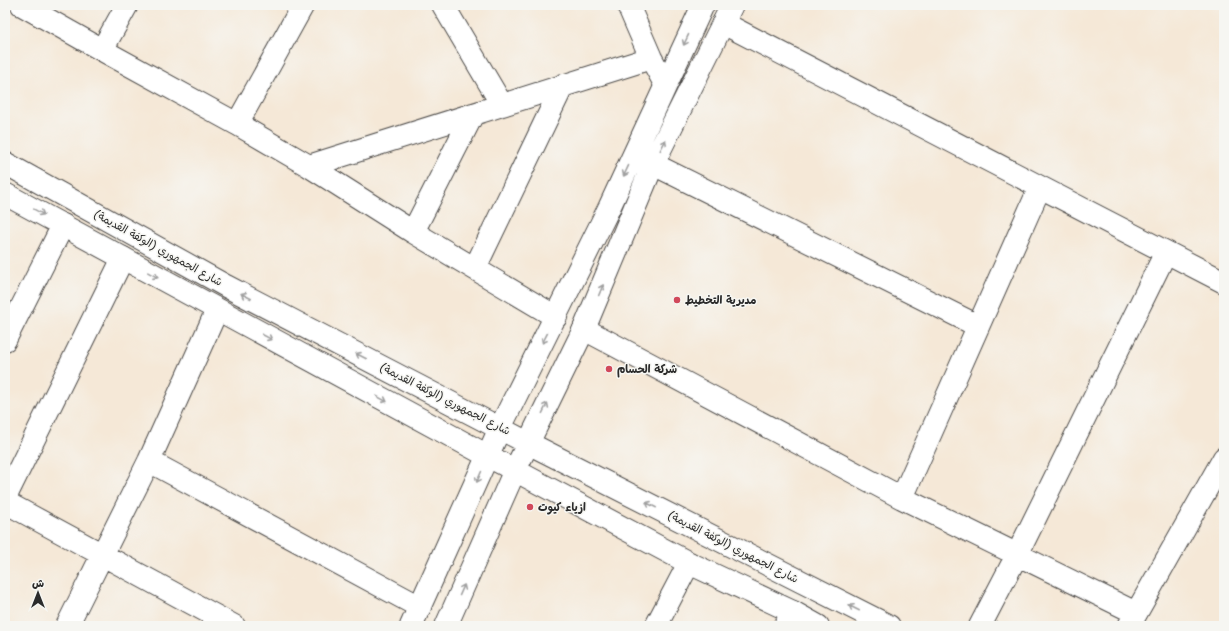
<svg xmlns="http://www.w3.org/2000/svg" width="1229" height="631" font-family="'Shantell Sans','Playpen Sans Arabic',sans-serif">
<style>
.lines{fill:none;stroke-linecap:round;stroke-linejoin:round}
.minor-casing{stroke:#494745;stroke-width:24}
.major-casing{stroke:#494745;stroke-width:24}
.minor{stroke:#fff;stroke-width:22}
.major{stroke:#fff;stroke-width:22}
.oneway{stroke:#a0a0a0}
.poi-dot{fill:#d1495b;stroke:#f6f6f2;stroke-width:1.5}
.labels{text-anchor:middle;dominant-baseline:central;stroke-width:3;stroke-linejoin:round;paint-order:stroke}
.street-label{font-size:11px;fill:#2b2b2b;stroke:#f6f6f2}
.poi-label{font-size:11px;font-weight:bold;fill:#2b2b2b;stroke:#f6f6f2;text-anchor:start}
</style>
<rect width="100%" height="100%" fill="#f6f6f2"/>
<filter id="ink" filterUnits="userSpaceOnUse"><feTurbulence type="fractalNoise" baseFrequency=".025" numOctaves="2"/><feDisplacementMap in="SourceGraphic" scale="8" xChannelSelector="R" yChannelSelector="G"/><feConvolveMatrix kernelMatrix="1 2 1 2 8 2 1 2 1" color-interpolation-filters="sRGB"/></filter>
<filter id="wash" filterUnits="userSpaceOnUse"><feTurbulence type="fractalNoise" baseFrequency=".012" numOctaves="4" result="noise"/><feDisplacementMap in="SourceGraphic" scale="16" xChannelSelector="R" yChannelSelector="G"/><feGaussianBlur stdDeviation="0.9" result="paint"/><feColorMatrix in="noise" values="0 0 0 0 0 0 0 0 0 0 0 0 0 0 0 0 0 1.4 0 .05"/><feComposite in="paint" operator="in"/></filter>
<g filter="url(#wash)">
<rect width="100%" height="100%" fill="#f5e8d7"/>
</g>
<g filter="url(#ink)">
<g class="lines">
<defs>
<path id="minor" d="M22 5 102 50 237 124 309 166 413 232 556 317
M443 5 502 105
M628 5 651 58 665 84
M723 23 1224 282
M102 50 127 5
M237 124 303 5
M653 164 978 326
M309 166 651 58
M413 232 473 114
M475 268 563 85
M584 329 902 498 1136 613
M5 340 63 225
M149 461 420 607
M5 498 123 258
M902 498 1040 187
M5 502 234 626
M67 626 149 461 217 310
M656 626 689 563
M785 626 793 612
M980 626 1017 555 1166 252
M1129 626 1224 458"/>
<path id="major" d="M5 163 226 286 528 443 889 626
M5 194 488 456 689 563 793 612 818 626
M411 626 500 428 609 208 703 5
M446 626 515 470 584 329 653 164 732 5"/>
</defs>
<use href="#minor" class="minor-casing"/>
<use href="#major" class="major-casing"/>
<use href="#minor" class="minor"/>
<use href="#major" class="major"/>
</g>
<defs><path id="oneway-shaft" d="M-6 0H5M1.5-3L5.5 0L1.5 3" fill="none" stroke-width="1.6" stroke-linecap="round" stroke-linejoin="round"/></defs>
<g class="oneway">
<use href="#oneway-shaft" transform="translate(686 40) rotate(115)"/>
<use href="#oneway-shaft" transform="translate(663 145) rotate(-63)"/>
<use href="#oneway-shaft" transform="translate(626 171) rotate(115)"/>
<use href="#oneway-shaft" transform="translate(39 212) rotate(29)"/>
<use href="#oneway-shaft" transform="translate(153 275) rotate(29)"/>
<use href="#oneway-shaft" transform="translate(601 290) rotate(-67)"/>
<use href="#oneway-shaft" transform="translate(246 296) rotate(-153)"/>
<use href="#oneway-shaft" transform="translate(267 337) rotate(28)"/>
<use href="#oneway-shaft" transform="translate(545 338) rotate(117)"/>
<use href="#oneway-shaft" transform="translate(361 356) rotate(-153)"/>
<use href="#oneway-shaft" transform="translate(382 399) rotate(28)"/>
<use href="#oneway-shaft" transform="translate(545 408) rotate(-64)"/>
<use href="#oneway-shaft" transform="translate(479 477) rotate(114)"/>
<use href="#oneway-shaft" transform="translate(651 505) rotate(-153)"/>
<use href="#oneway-shaft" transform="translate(462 590) rotate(-66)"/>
<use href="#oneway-shaft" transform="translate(854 608) rotate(-153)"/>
</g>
</g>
<g class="poi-dot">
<circle cx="677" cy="300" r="4"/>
<circle cx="609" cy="369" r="4"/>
<circle cx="530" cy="507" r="4"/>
</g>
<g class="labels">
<g class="street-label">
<text transform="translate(158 248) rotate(29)">شارع الجمهوري (الوكفة القديمة)</text>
<text transform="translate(445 399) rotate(27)">شارع الجمهوري (الوكفة القديمة)</text>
<text transform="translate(733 547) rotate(27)">شارع الجمهوري (الوكفة القديمة)</text>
</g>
<g class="poi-label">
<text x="685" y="300">مديرية التخطيط</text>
<text x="617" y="369">شركة الحسام</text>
<text x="538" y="507">ازياء كيوت</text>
</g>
</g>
<rect width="1229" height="631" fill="none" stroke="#f6f6f2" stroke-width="20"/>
<g transform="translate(38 593)" stroke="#f6f6f2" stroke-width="3" paint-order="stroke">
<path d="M0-3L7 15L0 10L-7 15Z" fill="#2b2b2b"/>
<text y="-6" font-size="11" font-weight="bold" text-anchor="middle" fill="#2b2b2b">ش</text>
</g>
</svg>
